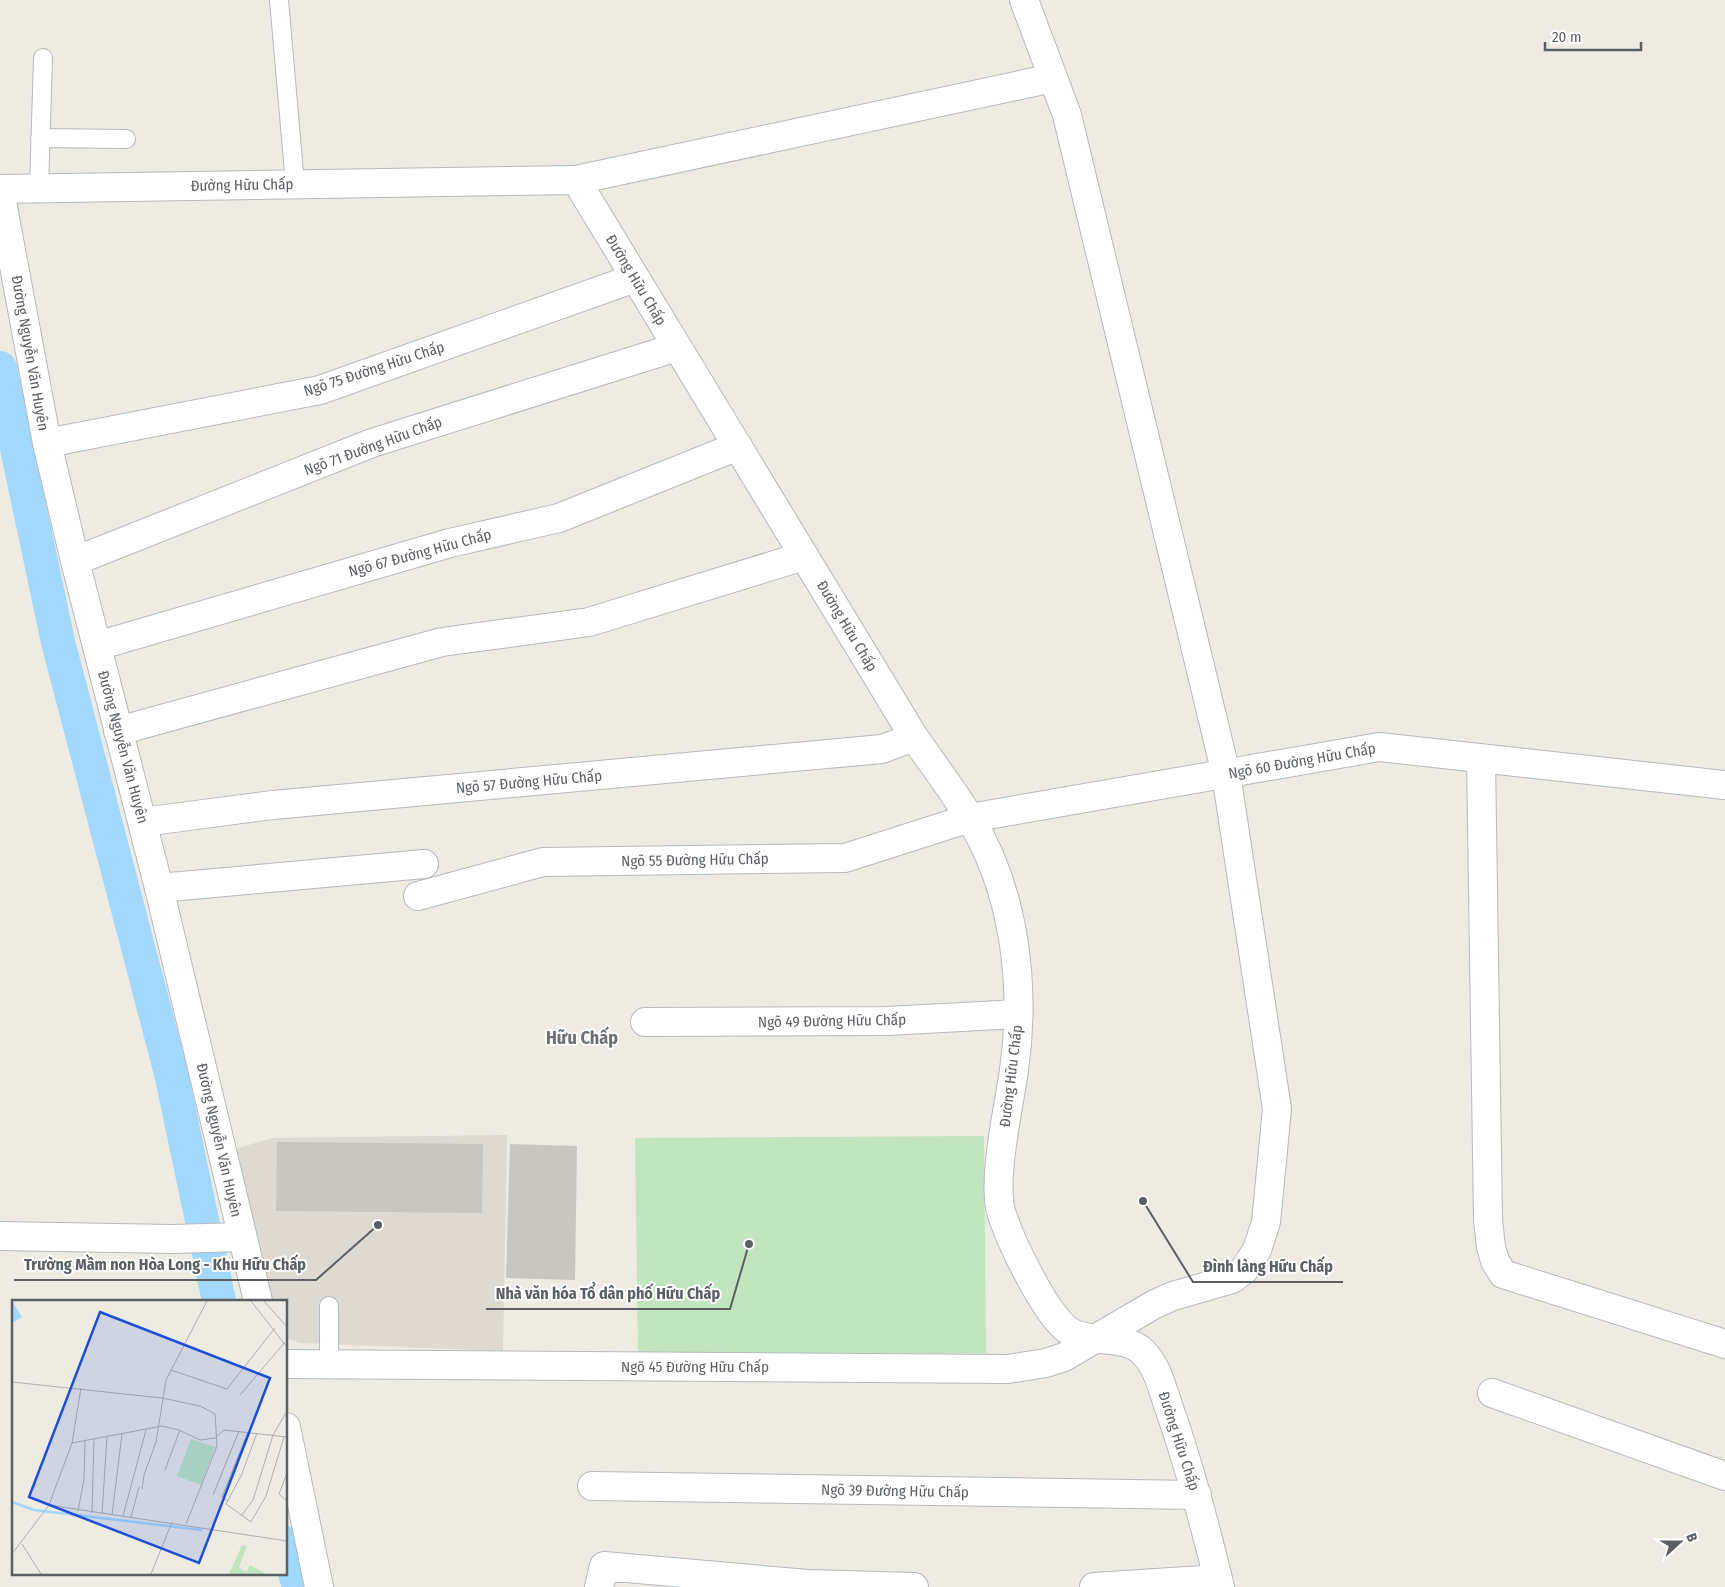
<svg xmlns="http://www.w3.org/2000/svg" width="1725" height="1587" font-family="'Fira Sans Condensed',sans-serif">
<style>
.education{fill:#dedad1}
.green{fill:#c0e5bf}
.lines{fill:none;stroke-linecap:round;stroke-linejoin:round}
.canal{stroke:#a2d8fe;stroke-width:34}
.building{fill:#c8c6c0}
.service-casing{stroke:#b5b9bd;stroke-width:20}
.minor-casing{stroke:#b5b9bd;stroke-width:30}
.tertiary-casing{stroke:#b5b9bd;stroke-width:30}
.service{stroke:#fff;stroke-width:18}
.minor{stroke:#fff;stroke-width:28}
.tertiary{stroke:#fff;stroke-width:28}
.labels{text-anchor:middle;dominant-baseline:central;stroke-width:4;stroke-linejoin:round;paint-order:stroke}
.street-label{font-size:15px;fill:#5b5f63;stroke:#fff}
.quarter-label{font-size:18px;font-weight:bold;fill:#6c7175;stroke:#fff}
.inset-river{fill:none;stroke:#a2d8fe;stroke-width:2.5}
.inset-road{fill:none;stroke:#afafac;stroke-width:1}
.view{fill:#1d4ed8;fill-opacity:0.15;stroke:#1d4ed8;stroke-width:2.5}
.inset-edge{fill:none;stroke:#5b5f63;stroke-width:2.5}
.leader{fill:none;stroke:#5b5f63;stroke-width:2}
.callout-dot{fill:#5b5f63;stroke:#fff;stroke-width:2}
.callout-label{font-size:16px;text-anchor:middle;font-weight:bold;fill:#5b5f63;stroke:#fff;stroke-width:4;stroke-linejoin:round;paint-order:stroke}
</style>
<rect width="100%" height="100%" fill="#eeebe3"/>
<path class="education" d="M507 1135 503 1351 300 1343 286 1338V1301H271L232 1150 272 1138Z"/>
<path class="green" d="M984 1136 986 1353 638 1355 635 1138Z"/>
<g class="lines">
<path class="canal" d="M0 368 58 642 171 1073 219 1301
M286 1543 299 1587"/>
</g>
<path class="building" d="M277 1142 483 1144 482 1213 276 1211Z
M510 1144 577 1146 575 1280 506 1278Z"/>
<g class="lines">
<defs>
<path id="service" d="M279 0 295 184
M40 138 126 139
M39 188 43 58
M329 1365V1306"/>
<path id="minor" d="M576 180 1053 78
M47 443 320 390 635 278
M75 561 372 443 677 347
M97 646 450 543 559 518 738 446
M118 731 442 642 589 622 804 556
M1481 758 1488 1220 1491 1247 1495 1261 1503 1274 1725 1344
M143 822 273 805 882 749 914 737
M159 888 424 864
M418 896 543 862 845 858 970 818 1379 747 1725 785
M645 1022 887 1021 1018 1014
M0 1236 172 1239 242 1237
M286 1364 1008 1369 1046 1363 1064 1357 1155 1304 1173 1296 1232 1279 1244 1270 1257 1250 1266 1222 1277 1109 1226 774 1067 115 1024 0
M1492 1393 1725 1476
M592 1486 1197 1495
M599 1587 604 1566 808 1584 914 1587
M1094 1587 1218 1579"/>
<path id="tertiary" d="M0 189 576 180 914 737C932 763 952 789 969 817 1015 890 1026 987 1014 1070 1009 1107 991 1182 1002 1215 1011 1241 1048 1323 1074 1334 1095 1343 1126 1335 1143 1352 1157 1366 1162 1387 1168 1405 1189 1464 1205 1525 1220 1587
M0 191 47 443 75 561 159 888 258 1301
M286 1427 319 1587"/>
</defs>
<use href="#service" class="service-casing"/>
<use href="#minor" class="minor-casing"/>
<use href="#tertiary" class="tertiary-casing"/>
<use href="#service" class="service"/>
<use href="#minor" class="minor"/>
<use href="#tertiary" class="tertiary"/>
</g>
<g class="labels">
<g class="street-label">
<text transform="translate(242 185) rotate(-1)">Đường Hữu Chấp</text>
<text transform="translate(636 280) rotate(59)">Đường Hữu Chấp</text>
<text transform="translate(30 353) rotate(80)">Đường Nguyễn Văn Huyên</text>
<text transform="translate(374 369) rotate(-18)">Ngõ 75 Đường Hữu Chấp</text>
<text transform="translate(373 446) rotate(-20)">Ngõ 71 Đường Hữu Chấp</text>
<text transform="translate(420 553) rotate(-15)">Ngõ 67 Đường Hữu Chấp</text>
<text transform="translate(847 626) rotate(59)">Đường Hữu Chấp</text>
<text transform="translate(123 747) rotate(75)">Đường Nguyễn Văn Huyên</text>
<text transform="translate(1302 761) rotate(-10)">Ngõ 60 Đường Hữu Chấp</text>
<text transform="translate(529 782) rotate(-5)">Ngõ 57 Đường Hữu Chấp</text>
<text transform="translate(695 860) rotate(-1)">Ngõ 55 Đường Hữu Chấp</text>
<text transform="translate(832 1021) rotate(-1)">Ngõ 49 Đường Hữu Chấp</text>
<text transform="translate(1011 1076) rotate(-83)">Đường Hữu Chấp</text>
<text transform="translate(219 1140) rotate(77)">Đường Nguyễn Văn Huyên</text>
<text x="695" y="1367">Ngõ 45 Đường Hữu Chấp</text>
<text transform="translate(1179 1441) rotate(72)">Đường Hữu Chấp</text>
<text transform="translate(895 1491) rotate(1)">Ngõ 39 Đường Hữu Chấp</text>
</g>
<g class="quarter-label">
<text x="582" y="1038">Hữu Chấp</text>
</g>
</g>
<g transform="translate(12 1300)">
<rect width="275" height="275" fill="#eeebe3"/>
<path d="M179 139 203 147 189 185 165 176ZM230 245 235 246 227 267 234 272 238 265 254 274H217Z" fill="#c0e5bf"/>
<path d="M0 1 10 17 0 23Z" fill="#a2d8fe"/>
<path class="inset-river" d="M0 202 22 210 190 230"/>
<path class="inset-road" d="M239 1 275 47M252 1 275 27M159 70 215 89 263 28M0 82 150 98 188 106 203 114 205 146 174 224M228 95 273 42M245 133 229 176 214 204 239 222 254 196 272 137M60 143 69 88M153 170 168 130M275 173 267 194 275 201M130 189 132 175 144 142 154 80 195 1M201 195 227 131M216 201 210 197 236 132M37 205 60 143 150 126 167 130 188 140 203 138 212 130 275 137M66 211 72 179 73 141M80 213 82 139M90 214 95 137M100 215 110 134M230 215 241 200 261 135 275 111M111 216 134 130M119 217 127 187M10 244 29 274M0 254 37 205 275 241M139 274 160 222"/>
<path class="view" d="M88 12 258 78 187 263 17 197Z"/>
<rect width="275" height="275" class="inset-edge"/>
</g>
<path class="leader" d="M378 1225L316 1280H14M1143 1201L1193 1282H1343M749 1244L730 1309H486"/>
<g class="callout-dot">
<circle cx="378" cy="1225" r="5"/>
<circle cx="1143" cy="1201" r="5"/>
<circle cx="749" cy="1244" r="5"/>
</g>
<g class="callout-label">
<text x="165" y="1270">Trường Mầm non Hòa Long - Khu Hữu Chấp</text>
<text x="1268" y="1272">Đình làng Hữu Chấp</text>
<text x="608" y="1299">Nhà văn hóa Tổ dân phố Hữu Chấp</text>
</g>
<g transform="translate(1680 1542) rotate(69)" stroke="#ffffff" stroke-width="4" paint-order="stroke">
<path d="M0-4L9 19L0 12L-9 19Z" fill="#5b5f63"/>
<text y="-8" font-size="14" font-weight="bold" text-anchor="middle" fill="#5b5f63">B</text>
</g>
<path d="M1545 42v8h96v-8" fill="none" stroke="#5b5f63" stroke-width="2.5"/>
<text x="1552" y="42" font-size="15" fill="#5b5f63" stroke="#ffffff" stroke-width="4" paint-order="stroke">20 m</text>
</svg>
